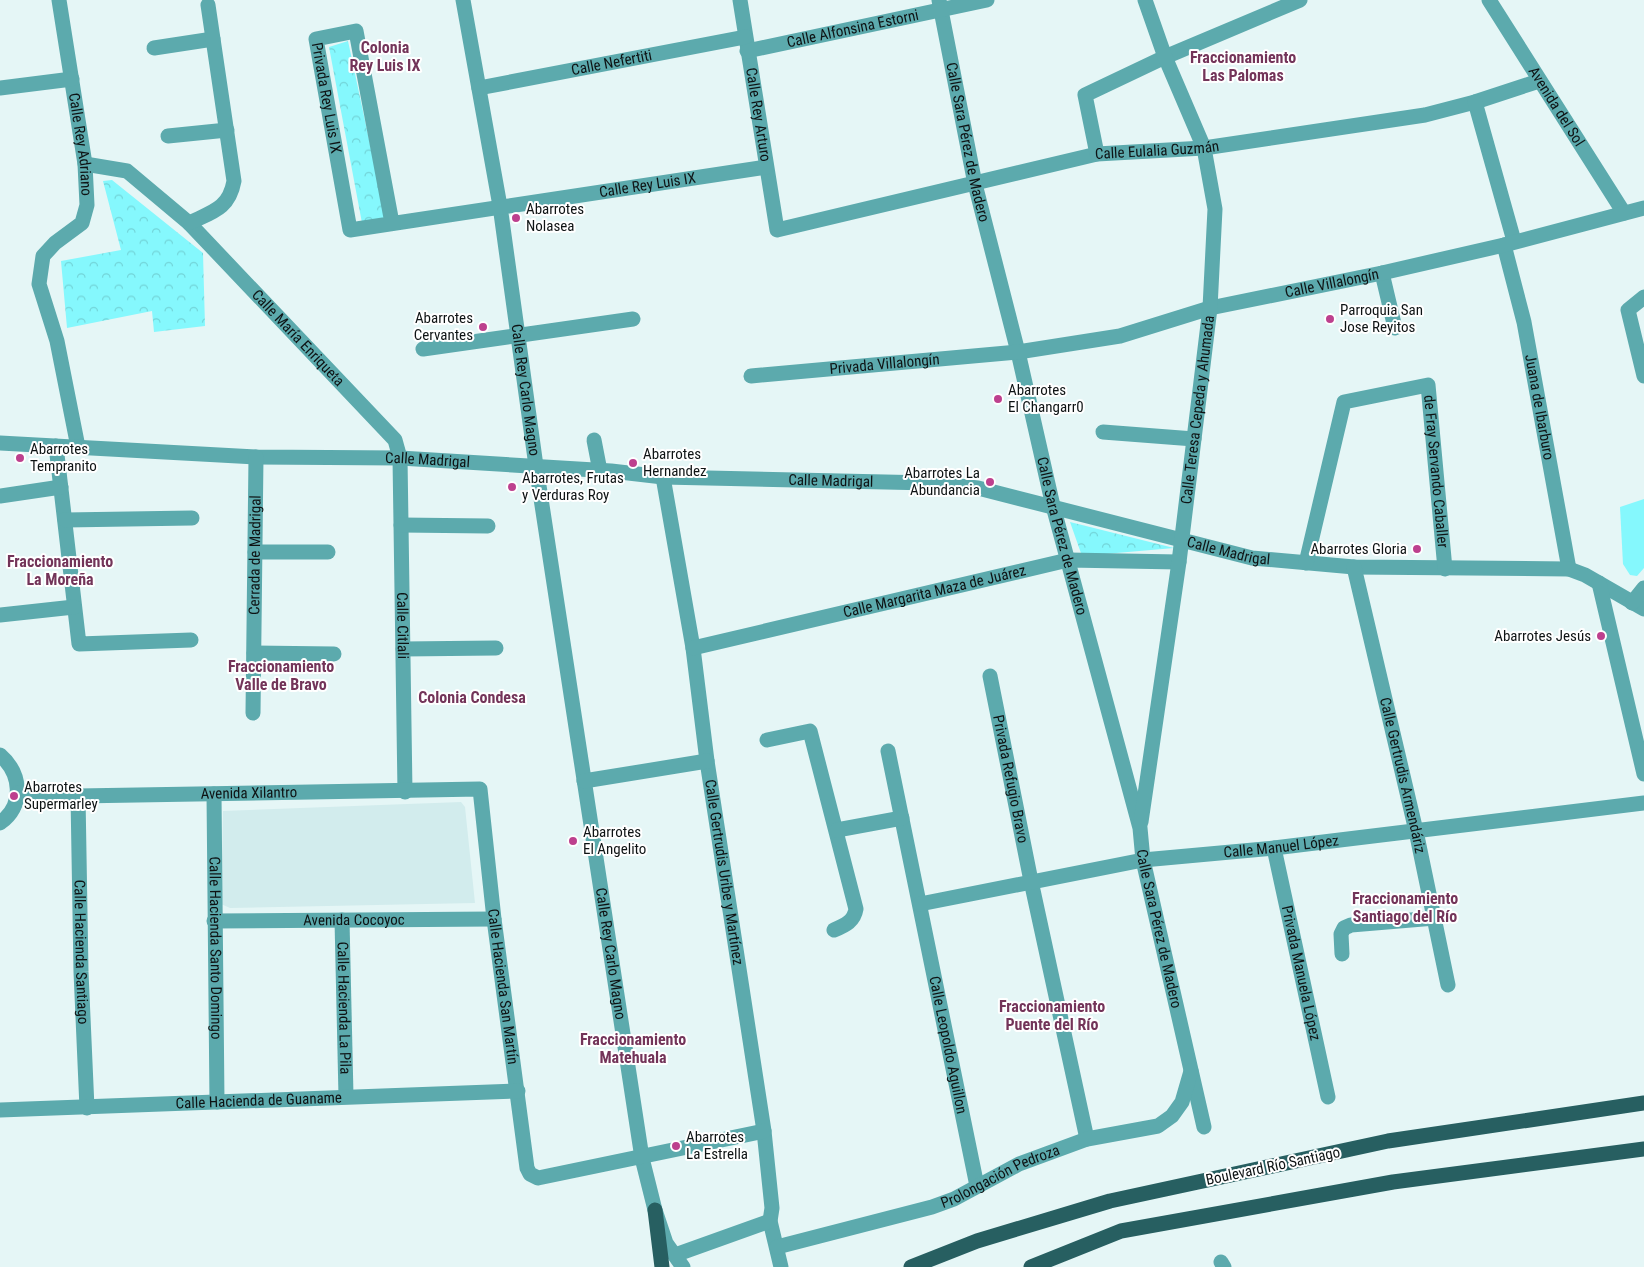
<svg xmlns="http://www.w3.org/2000/svg" width="1644" height="1267" font-family="'Roboto Condensed',sans-serif">
<style>
.built{fill:#d2eced}
.park{fill:url(#park-crowns)}
.pitch{fill:#85f8fd}
.lines{fill:none;stroke-linecap:round;stroke-linejoin:round}
.minor{stroke:#5caaad;stroke-width:15}
.major{stroke:#275f61;stroke-width:15}
.poi-dot{fill:#bd408e;stroke:#fff;stroke-width:2}
.labels{text-anchor:middle;dominant-baseline:central;stroke-width:4;stroke-linejoin:round;paint-order:stroke}
.street-label{font-size:15px;fill:#0e1314;stroke:#fff}
.poi-label{font-size:15px;fill:#0e1314;stroke:#fff;text-anchor:start}
.neighbourhood-label{font-size:16px;font-weight:bold;fill:#733459;stroke:#fff}
</style>
<defs>
<pattern id="park-crowns" width="20" height="18" patternUnits="userSpaceOnUse" patternTransform="scale(1.25)"><rect width="20" height="18" fill="#85f8fd"/><path d="M2 6a3 3 0 1 1 6 0M12 15a3 3 0 1 1 6 0" fill="none" stroke="#72d4d8"/></pattern>
</defs>
<rect width="100%" height="100%" fill="#e5f6f6"/>
<path class="built" d="M461 802 465 807 475 903 230 908 221 904 223 811Z"/>
<path class="park" d="M348 41 386 219 362 223 329 47Z
M112 180 203 253 205 326 154 332 152 311 67 328 61 261 121 250 103 181Z
M1070 522 1174 548 1082 556Z"/>
<path class="pitch" d="M1644 499V568L1637 576 1630 575 1623 564 1620 507Z"/>
<g class="lines">
<g class="minor">
<path id="s1" d="M59 0 85 164 87 205 82 223 55 243 43 256 39 284 57 341 78 447"/>
<path id="s2" d="M463 0 500 206 536 466 642 1158 655 1210 666 1243 683 1267"/>
<path id="s3" d="M740 0 777 230 1097 154 1204 148 1425 115 1475 102 1539 81"/>
<path id="s4" d="M939 0 975 184 1018 352 1053 506 1140 828 1143 860 1204 1127"/>
<path id="s5" d="M1489 0 1624 213"/>
<path d="M154 48 213 39"/>
<path id="s6" d="M747 51 987 0"/>
<path d="M0 88 72 79"/>
<path id="s7" d="M479 88 745 37"/>
<path d="M1475 102 1514 241"/>
<path d="M168 136 227 130"/>
<path d="M1097 154 1085 95 1165 57 1300 0"/>
<path id="s8" d="M85 164 127 171 189 223 395 440 400 458 405 792"/>
<path d="M189 223C212 212 229 209 234 181L208 5"/>
<path id="s9" d="M392 223 356 31 316 39 350 230 766 167"/>
<path id="s10" d="M1504 245 1524 322 1569 569"/>
<path d="M1382 273 1395 328"/>
<path d="M1644 297 1628 310 1644 376"/>
<path d="M423 349 633 319"/>
<path id="s11" d="M751 376 1018 352 1120 336 1210 308 1382 273 1504 245 1644 208"/>
<path d="M1103 432 1194 439"/>
<path d="M594 440 600 471"/>
<path id="s12" d="M0 443 256 457 400 458 611 471 663 477 930 483 978 488 1252 558 1354 567 1569 569 1585 575 1644 609"/>
<path d="M56 446 79 644 191 640"/>
<path id="s13" d="M663 477 693 648 707 761 764 1131 772 1208 770 1221 781 1267"/>
<path d="M0 496 61 487"/>
<path d="M65 520 192 518"/>
<path d="M401 525 488 526"/>
<path d="M255 552H328"/>
<path id="s14" d="M1306 563 1344 402 1428 385 1445 569"/>
<path id="s15" d="M1354 567 1416 831 1448 985"/>
<path d="M1599 583 1644 774"/>
<path d="M1632 603 1644 588"/>
<path d="M0 615 74 607"/>
<path id="s16" d="M693 648 1068 560 1179 562"/>
<path d="M403 649 496 648"/>
<path d="M254 653 334 654"/>
<path id="s17" d="M990 676 1031 881 1087 1139"/>
<path id="s18" d="M253 713 256 457"/>
<path d="M767 740 810 731 856 909C854 921 846 925 834 930"/>
<path id="s19" d="M888 751 977 1186"/>
<path d="M0 755C21 773 25 805 0 823"/>
<path d="M584 781 707 761"/>
<path id="s20" d="M18 793 78 796 480 789 494 919 527 1168 530 1174 538 1178 764 1131"/>
<path id="s21" d="M214 794 217 1102"/>
<path id="s22" d="M78 796 81 972 87 1108"/>
<path id="s23" d="M1141 822 1179 562 1194 439 1210 308 1215 209 1204 148 1165 57 1145 0"/>
<path d="M837 830 902 818"/>
<path id="s24" d="M1274 848 1328 1097"/>
<path id="s25" d="M920 904 1143 860 1274 848 1644 803"/>
<path id="s26" d="M342 920 346 1096"/>
<path id="s27" d="M214 921 494 919"/>
<path d="M1342 954 1341 934 1344 928 1351 925 1435 918"/>
<path id="s28" d="M0 1110 518 1091"/>
<path id="s29" d="M777 1247 932 1207 954 1199 1019 1164 1087 1139 1158 1126 1172 1116 1182 1102 1191 1071"/>
<path d="M675 1255 770 1221"/>
<path d="M1221 1262 1224 1267"/>
</g>
<path class="major" d="M655 1210 662 1267
M911 1267 977 1241 1110 1201 1388 1141 1644 1103
M1031 1267 1121 1231 1393 1182 1644 1149"/>
</g>
<g class="poi-dot">
<circle cx="516" cy="218" r="5"/>
<circle cx="1330" cy="319" r="5"/>
<circle cx="483" cy="327" r="5"/>
<circle cx="998" cy="399" r="5"/>
<circle cx="20" cy="458" r="5"/>
<circle cx="633" cy="463" r="5"/>
<circle cx="990" cy="482" r="5"/>
<circle cx="512" cy="487" r="5"/>
<circle cx="1417" cy="549" r="5"/>
<circle cx="1601" cy="636" r="5"/>
<circle cx="14" cy="796" r="5"/>
<circle cx="573" cy="841" r="5"/>
<circle cx="676" cy="1146" r="5"/>
</g>
<g class="labels">
<g class="street-label">
<text stroke="none"><textPath href="#s6" startOffset="108">Calle Alfonsina Estorni</textPath></text>
<text stroke="none"><textPath href="#s7" startOffset="135">Calle Nefertiti</textPath></text>
<text stroke="none"><textPath href="#s9" startOffset="296">Privada Rey Luis IX</textPath></text>
<text stroke="none"><textPath href="#s5" startOffset="126">Avenida del Sol</textPath></text>
<text stroke="none"><textPath href="#s3" startOffset="116">Calle Rey Arturo</textPath></text>
<text stroke="none"><textPath href="#s4" startOffset="145">Calle Sara Pérez de Madero</textPath></text>
<text stroke="none"><textPath href="#s1" startOffset="146">Calle Rey Adriano</textPath></text>
<text stroke="none"><textPath href="#s3" startOffset="622">Calle Eulalia Guzmán</textPath></text>
<text stroke="none"><textPath href="#s9" startOffset="731">Calle Rey Luis IX</textPath></text>
<text stroke="none"><textPath href="#s11" startOffset="590">Calle Villalongín</textPath></text>
<text stroke="none"><textPath href="#s8" startOffset="282">Calle María Enriqueta</textPath></text>
<text stroke="none"><textPath href="#s11" startOffset="134">Privada Villalongín</textPath></text>
<text stroke="none"><textPath href="#s2" startOffset="395">Calle Rey Carlo Magno</textPath></text>
<text stroke="none"><textPath href="#s10" startOffset="166">Juana de Ibarburo</textPath></text>
<text stroke="none"><textPath href="#s23" startOffset="416">Calle Teresa Cepeda y Ahumada</textPath></text>
<text stroke="none"><textPath href="#s12" startOffset="428">Calle Madrigal</textPath></text>
<text stroke="none"><textPath href="#s14" startOffset="338">de Fray Servando Caballer</textPath></text>
<text stroke="none"><textPath href="#s12" startOffset="832">Calle Madrigal</textPath></text>
<text stroke="none"><textPath href="#s4" startOffset="550">Calle Sara Pérez de Madero</textPath></text>
<text stroke="none"><textPath href="#s12" startOffset="1238">Calle Madrigal</textPath></text>
<text stroke="none"><textPath href="#s18" startOffset="158">Cerrada de Madrigal</textPath></text>
<text stroke="none"><textPath href="#s16" startOffset="248">Calle Margarita Maza de Juárez</textPath></text>
<text stroke="none"><textPath href="#s8" startOffset="609">Calle Citlali</textPath></text>
<text stroke="none"><textPath href="#s15" startOffset="214">Calle Gertrudis Armendáriz</textPath></text>
<text stroke="none"><textPath href="#s17" startOffset="105">Privada Refugio Bravo</textPath></text>
<text stroke="none"><textPath href="#s20" startOffset="231">Avenida Xilantro</textPath></text>
<text stroke="none"><textPath href="#s25" startOffset="366">Calle Manuel López</textPath></text>
<text stroke="none"><textPath href="#s13" startOffset="400">Calle Gertrudis Uribe y Martínez</textPath></text>
<text stroke="none"><textPath href="#s27" startOffset="140">Avenida Cocoyoc</textPath></text>
<text stroke="none"><textPath href="#s4" startOffset="955">Calle Sara Pérez de Madero</textPath></text>
<text stroke="none"><textPath href="#s21" startOffset="154">Calle Hacienda Santo Domingo</textPath></text>
<text stroke="none"><textPath href="#s22" startOffset="156">Calle Hacienda Santiago</textPath></text>
<text stroke="none"><textPath href="#s2" startOffset="965">Calle Rey Carlo Magno</textPath></text>
<text stroke="none"><textPath href="#s24" startOffset="128">Privada Manuela López</textPath></text>
<text stroke="none"><textPath href="#s20" startOffset="661">Calle Hacienda San Martín</textPath></text>
<text stroke="none"><textPath href="#s26" startOffset="88">Calle Hacienda La Pila</textPath></text>
<text stroke="none"><textPath href="#s19" startOffset="300">Calle Leopoldo Aguillon</textPath></text>
<text stroke="none"><textPath href="#s28" startOffset="259">Calle Hacienda de Guaname</textPath></text>
<text transform="translate(1273 1166) rotate(-12)">Boulevard Río Santiago</text>
<text stroke="none"><textPath href="#s29" startOffset="235">Prolongación Pedroza</textPath></text>
</g>
<g class="poi-label">
<text x="526" y="209">Abarrotes<tspan x="526" dy="17">Nolasea</tspan></text>
<text x="1340" y="310">Parroquia San<tspan x="1340" dy="17">Jose Reyitos</tspan></text>
<text x="473" y="318" text-anchor="end">Abarrotes<tspan x="473" dy="17">Cervantes</tspan></text>
<text x="1008" y="390">Abarrotes<tspan x="1008" dy="17">El Changarr0</tspan></text>
<text x="30" y="449">Abarrotes<tspan x="30" dy="17">Tempranito</tspan></text>
<text x="643" y="454">Abarrotes<tspan x="643" dy="17">Hernandez</tspan></text>
<text x="980" y="473" text-anchor="end">Abarrotes La<tspan x="980" dy="17">Abundancia</tspan></text>
<text x="522" y="478">Abarrotes, Frutas<tspan x="522" dy="17">y Verduras Roy</tspan></text>
<text x="1407" y="549" text-anchor="end">Abarrotes Gloria</text>
<text x="1591" y="636" text-anchor="end">Abarrotes Jesús</text>
<text x="24" y="787">Abarrotes<tspan x="24" dy="17">Supermarley</tspan></text>
<text x="583" y="832">Abarrotes<tspan x="583" dy="17">El Angelito</tspan></text>
<text x="686" y="1137">Abarrotes<tspan x="686" dy="17">La Estrella</tspan></text>
</g>
<g class="neighbourhood-label">
<text x="385" y="47">Colonia<tspan x="385" dy="18">Rey Luis IX</tspan></text>
<text x="1243" y="57">Fraccionamiento<tspan x="1243" dy="18">Las Palomas</tspan></text>
<text x="60" y="561">Fraccionamiento<tspan x="60" dy="18">La Moreña</tspan></text>
<text x="281" y="666">Fraccionamiento<tspan x="281" dy="18">Valle de Bravo</tspan></text>
<text x="472" y="697">Colonia Condesa</text>
<text x="1405" y="898">Fraccionamiento<tspan x="1405" dy="18">Santiago del Río</tspan></text>
<text x="1052" y="1006">Fraccionamiento<tspan x="1052" dy="18">Puente del Río</tspan></text>
<text x="633" y="1039">Fraccionamiento<tspan x="633" dy="18">Matehuala</tspan></text>
</g>
</g>
</svg>
